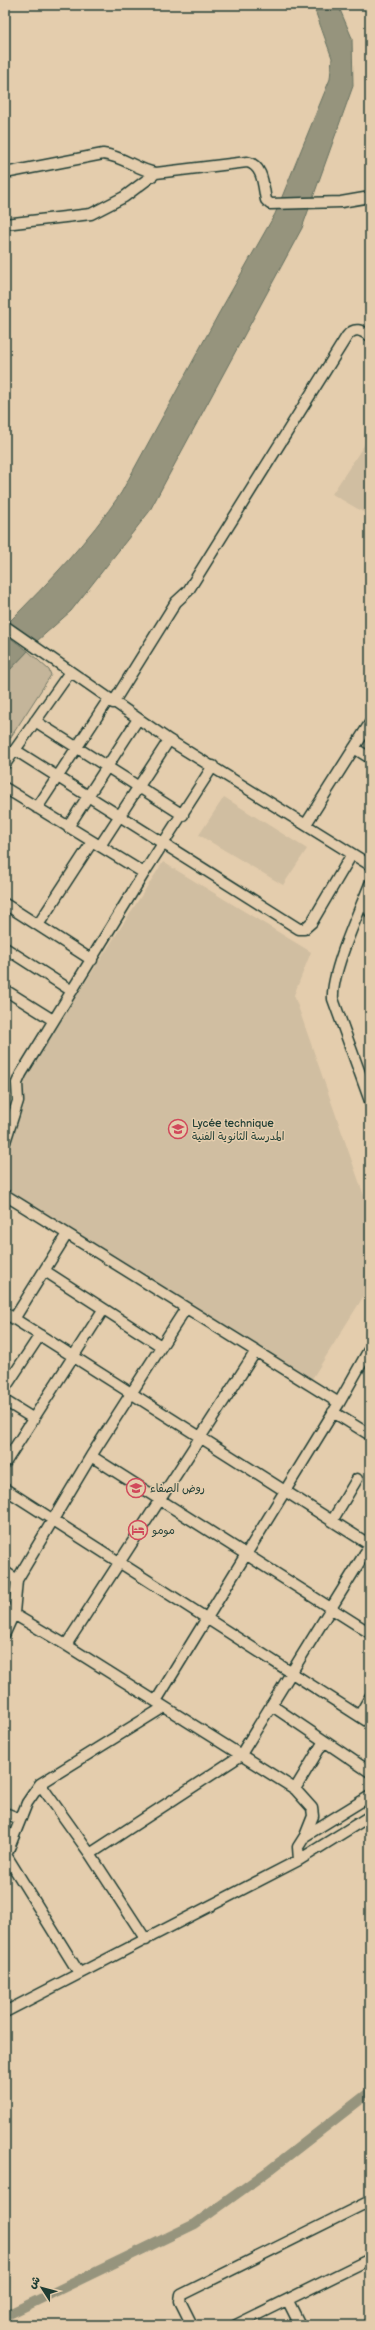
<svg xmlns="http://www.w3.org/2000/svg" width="375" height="2330" font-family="'Balsamiq Sans','Playpen Sans Arabic',sans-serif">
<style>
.built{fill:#d0bea1}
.green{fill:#c4b59a;stroke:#727967}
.water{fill:#96947d;stroke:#667160}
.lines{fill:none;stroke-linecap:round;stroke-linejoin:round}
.canal{stroke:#96947d;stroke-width:10}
.street-casing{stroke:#1f3d34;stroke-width:13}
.street{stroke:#e4cdad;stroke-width:10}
.labels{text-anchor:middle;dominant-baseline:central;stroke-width:3;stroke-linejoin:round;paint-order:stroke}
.poi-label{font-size:11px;fill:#1f3d34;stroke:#e4cdad;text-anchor:start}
</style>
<rect width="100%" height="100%" fill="#e4cdad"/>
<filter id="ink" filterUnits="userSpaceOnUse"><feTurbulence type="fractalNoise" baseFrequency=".025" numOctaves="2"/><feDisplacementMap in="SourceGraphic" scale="8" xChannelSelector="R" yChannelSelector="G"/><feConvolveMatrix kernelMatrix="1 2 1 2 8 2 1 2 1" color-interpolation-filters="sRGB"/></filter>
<g filter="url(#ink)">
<path class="built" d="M370 436V516L332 494Z
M224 797 307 849 283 885 199 835Z
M163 862 311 952 294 995 370 1213V1286L305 1390 5 1194V1154L25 1103 16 1090Z"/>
<path class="green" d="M28 651 49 670 51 675 5 746V675Z"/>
<path class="water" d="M313 5H338L352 38 353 86 302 228 149 512 71 611 37 641 9 622C49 582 89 540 121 493L219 313 275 214 330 79 332 58Z
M5 634 28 651 5 675Z"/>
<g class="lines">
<path class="canal" d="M5 2316 195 2224 271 2169 370 2092"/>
<defs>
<path id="street" d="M5 173 103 154C123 156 137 170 156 173L247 162C264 166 263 187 266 200L270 204 341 202 370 197
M5 224 91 214 124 197 156 173
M5 626 169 740 370 865
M113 703 176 602 188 591 347 336C355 326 362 331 370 336
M35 721 183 815
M354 748 370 758
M15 750 299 929H304L312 922 352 854
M5 764 70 672
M5 788 144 873
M37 808 108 700
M306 824 370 723
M68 827 138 719
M100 846 169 740
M370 884C359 912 331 972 333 999L370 1101
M364 900 370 912
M5 904 92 960
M38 925 92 842
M5 948 72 991
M5 990 53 1020
M5 1142 18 1101 17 1083 21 1074 144 873 213 766
M5 1195 339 1403
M45 1271 161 1346
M5 1313 370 1545
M14 1319 67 1234
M5 1388 40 1335
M5 1401 34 1419
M333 1412 370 1435
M91 1456 370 1633
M5 1463 103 1310
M5 1489 370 1723
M332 1521 357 1479
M5 1572 17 1580
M5 1609 66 1645 295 1789 312 1808 313 1816 305 1836 298 1847 299 1860
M5 1633 14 1613 17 1580 91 1456 186 1308
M66 1645 256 1351
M156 1701 339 1403 370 1348
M271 1705 370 1772
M359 1716 370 1697
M40 1784 90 1854 146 1940
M295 1789 324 1741
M5 1813 20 1819
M305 1836 370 1796
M90 1854 240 1756 370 1545
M6 1855 79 1973
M5 1858 27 1803 40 1784 164 1707
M5 2012 299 1860 370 1816
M288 2301 300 2325
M192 2325 180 2301 181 2295 370 2201
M236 2325 370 2259
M369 2325 370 2324"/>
</defs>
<use href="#street" class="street-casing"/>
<use href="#street" class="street"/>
</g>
</g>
<defs>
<symbol id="school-ring" viewBox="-11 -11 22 22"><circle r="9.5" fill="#e4cdad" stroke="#d1495b" stroke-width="1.5"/><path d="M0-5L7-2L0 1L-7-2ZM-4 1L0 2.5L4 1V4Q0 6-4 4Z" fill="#d1495b"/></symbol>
<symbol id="hotel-ring" viewBox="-11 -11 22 22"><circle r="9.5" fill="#e4cdad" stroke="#d1495b" stroke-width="1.5"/><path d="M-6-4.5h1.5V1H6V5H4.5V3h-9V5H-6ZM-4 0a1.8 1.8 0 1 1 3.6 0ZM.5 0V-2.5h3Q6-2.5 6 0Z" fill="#d1495b"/></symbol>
</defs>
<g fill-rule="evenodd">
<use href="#school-ring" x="167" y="1118" width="22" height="22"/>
<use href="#school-ring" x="125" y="1477" width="22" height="22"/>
<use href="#hotel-ring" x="127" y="1519" width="22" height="22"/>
</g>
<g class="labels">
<g class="poi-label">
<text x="192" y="1123">Lycée technique<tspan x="192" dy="13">المدرسة الثانوية الفنية</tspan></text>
<text x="150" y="1488">روض الصفاء</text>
<text x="152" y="1530">مومو</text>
</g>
</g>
<rect width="375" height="2330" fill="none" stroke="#e4cdad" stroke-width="20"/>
<rect x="10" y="10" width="355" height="2310" fill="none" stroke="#1f3d34" stroke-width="1.5" filter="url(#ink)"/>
<g transform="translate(42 2288) rotate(306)" stroke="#e4cdad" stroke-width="3" paint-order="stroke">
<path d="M0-3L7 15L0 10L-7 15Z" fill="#1f3d34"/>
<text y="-6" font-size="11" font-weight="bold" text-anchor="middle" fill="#1f3d34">ش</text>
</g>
</svg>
